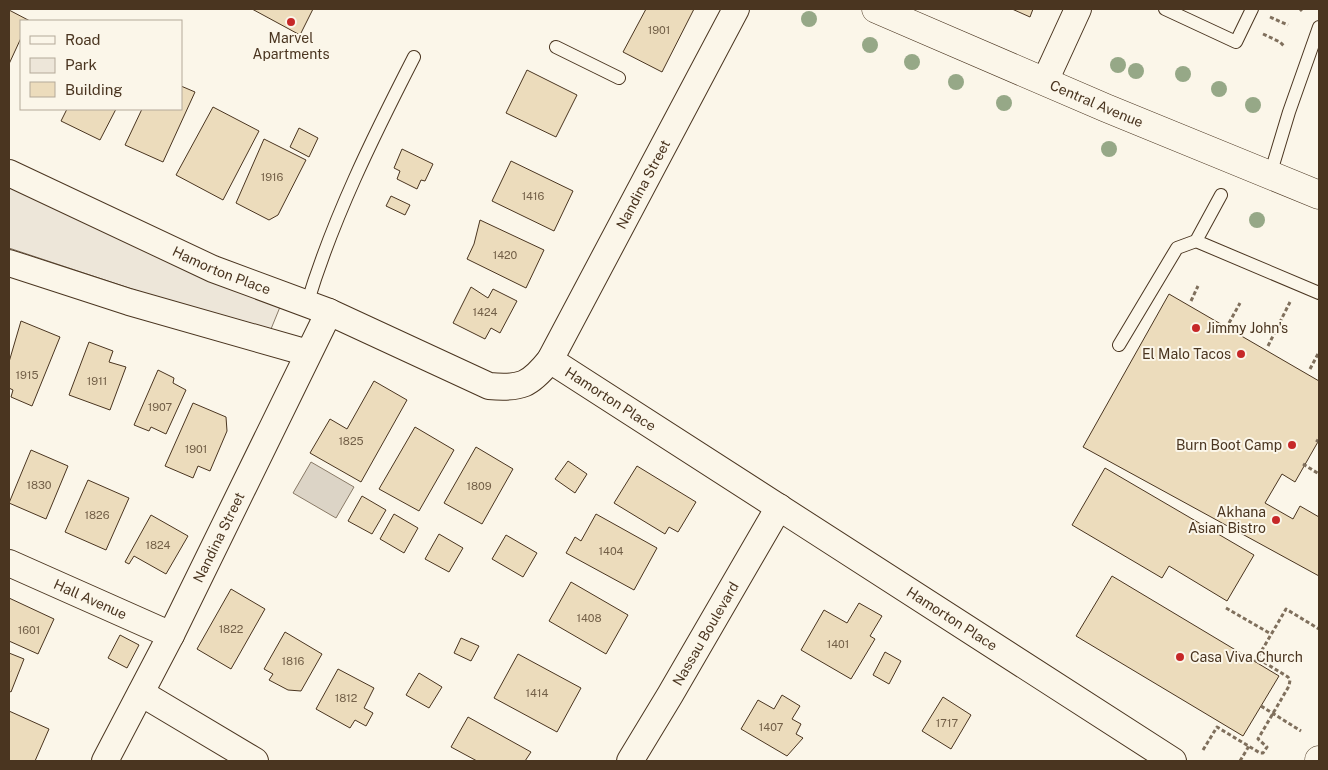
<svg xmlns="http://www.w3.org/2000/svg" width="1328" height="770" font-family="'Public Sans',sans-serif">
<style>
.green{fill:#ede6d9;stroke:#887966}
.water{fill:#dcd4c6;stroke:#887966}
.building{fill:#ecdcbc;stroke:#4a3520}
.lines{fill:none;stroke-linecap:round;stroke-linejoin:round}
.service-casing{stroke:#4a3520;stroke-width:14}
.minor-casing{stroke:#4a3520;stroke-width:28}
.secondary-casing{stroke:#4a3520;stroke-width:29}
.path{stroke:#7f6f5c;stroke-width:3;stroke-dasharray:4 2.5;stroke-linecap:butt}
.service{stroke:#fbf6e9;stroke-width:12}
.minor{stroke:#fbf6e9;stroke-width:26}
.secondary{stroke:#fbf6e9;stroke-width:28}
.tree{fill:#96a887}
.poi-dot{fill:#c62828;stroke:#fbf6e9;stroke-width:2}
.labels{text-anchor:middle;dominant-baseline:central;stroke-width:4;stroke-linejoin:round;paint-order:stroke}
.number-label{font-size:11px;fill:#725f47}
.poi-label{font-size:14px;fill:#4a3520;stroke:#fbf6e9;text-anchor:end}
.street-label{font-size:14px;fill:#4a3520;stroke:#fbf6e9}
</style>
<rect width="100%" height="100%" fill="#fbf6e9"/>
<path class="green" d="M9 187 280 307 271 329 159 298 9 248Z"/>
<path class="water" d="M311 462 354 487 336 518 293 493Z"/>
<path class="building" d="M252 9H313L300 35Z
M646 9H694L662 72 623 52Z
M1012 9H1033L1030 17Z
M9 10 30 21H21V38L9 64Z
M527 70 577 95 556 137 506 113Z
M181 86 195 92 163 162 125 145 142 109H181Z
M213 107 259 131 223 200 176 175Z
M67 109H116L100 140 61 121Z
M299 128 318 138 309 157 290 147Z
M264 139 306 160 278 215 269 220 236 203Z
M402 149 433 164 425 181 421 180 417 189 397 179 400 171 394 168Z
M511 161 573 191 554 231 492 201Z
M391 196 410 205 405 215 386 206Z
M480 220 544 250 526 288 467 259 474 244Z
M471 287 488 298 493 289 517 301 500 333 491 328 485 339 453 323Z
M1169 294 1319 381V440L1295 482 1282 474 1265 503 1293 519 1300 506 1319 517V576L1083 447Z
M21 321 60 337 32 406 11 397 13 390 9 388V362Z
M89 342 113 351 109 362 126 367 110 410 69 395Z
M158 370 174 378 173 383 186 390 166 434 151 427 149 431 134 425Z
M374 381 407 400 361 482 310 453 330 419 347 429Z
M193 403 226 417 227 431 210 471 198 466 193 478 165 466Z
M415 427 454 450 419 511 379 489Z
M476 447 513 469 482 524 444 503Z
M31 450 68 466 46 519 9 503Z
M568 461 587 474 575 493 555 479Z
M637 466 696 502 678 532 669 527 665 534 614 503Z
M1105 468 1254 555 1227 601 1169 566 1162 578 1072 525Z
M88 480 129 498 106 550 65 532Z
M362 496 386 510 372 534 348 521Z
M394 514 418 528 404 553 380 539Z
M596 514 657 548 634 590 566 553 575 537 581 541Z
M151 515 188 536 166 574 134 556 129 564 125 562Z
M439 534 463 548 449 572 425 559Z
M506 535 537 553 523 577 492 559Z
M1112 576 1279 676 1243 736 1076 636Z
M571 582 628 615 606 654 549 621Z
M231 589 265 609 231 669 197 649Z
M9 598 54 619 38 654 9 641Z
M859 603 882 616 870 636 875 639 851 679 801 650 824 610 847 623Z
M285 632 322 654 301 691 288 690 269 680 273 674 264 669Z
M120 635 139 645 127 668 108 658Z
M461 638 479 646 471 661 454 653Z
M885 652 901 661 889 684 873 675Z
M9 653 24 659 11 692 9 691Z
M518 654 581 688 557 732 494 698Z
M338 669 374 688 364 708 373 713 366 726 355 720 350 728 316 709Z
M419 673 442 687 429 708 406 695Z
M782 695 800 706 792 719 801 724 796 734 803 738 787 756 741 729 758 700 774 709Z
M943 697 971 715 951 749 922 731Z
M9 711 49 729 35 761H9Z
M468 717 531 752 525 761H477L451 747Z"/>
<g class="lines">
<defs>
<path id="service" d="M1165 9 1236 42 1252 9
M556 47 619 78
M1270 175 1289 112 1319 27
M1221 195 1196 241 1319 293
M307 304C333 218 373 137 414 57
M1119 345 1177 248 1196 241"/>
<g id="minor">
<path d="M1045 81 1078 9"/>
<path id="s1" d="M9 173 213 269 329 312 489 386C521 389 530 385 550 360L736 9"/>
<path d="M9 263 129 302 308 353"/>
<path id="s2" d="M550 360 1173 761"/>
<path id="s3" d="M9 563 171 635"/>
<path d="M141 693 255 761"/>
<path id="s4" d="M105 761 171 635 329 312"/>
<path id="s5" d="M630 761 670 695 779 507"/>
</g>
<g id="secondary">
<path id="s6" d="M876 9 1106 108 1319 195"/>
<path d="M1319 761V760"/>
</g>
</defs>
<use href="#service" class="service-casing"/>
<use href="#minor" class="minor-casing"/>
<use href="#secondary" class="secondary-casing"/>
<path class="path" d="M1300 9 1302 11
M1270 17 1288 25
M1263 34 1280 42 1285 47
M1191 301 1198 286
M1229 323 1240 303
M1268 346 1290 302
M1310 369 1319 352
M1316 440 1319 442
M1303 464 1319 474
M1226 608 1271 634
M1255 662 1286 609 1319 629
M1261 706 1301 731
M1203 750 1217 727 1260 753H1263L1267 747 1258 739 1289 686 1290 680 1288 677 1257 658
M1240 761 1249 746"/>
<use href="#service" class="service"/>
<use href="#minor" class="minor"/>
<use href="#secondary" class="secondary"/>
</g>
<g class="tree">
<circle cx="809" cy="19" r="8"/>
<circle cx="870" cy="45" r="8"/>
<circle cx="912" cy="62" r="8"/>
<circle cx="1118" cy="65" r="8"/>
<circle cx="1136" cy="71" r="8"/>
<circle cx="1183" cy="74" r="8"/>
<circle cx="956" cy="82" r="8"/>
<circle cx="1219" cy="89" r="8"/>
<circle cx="1004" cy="103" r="8"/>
<circle cx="1253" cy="105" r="8"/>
<circle cx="1109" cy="149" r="8"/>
<circle cx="1257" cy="220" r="8"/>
</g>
<g class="poi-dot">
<circle cx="291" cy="22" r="5"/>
<circle cx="1196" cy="328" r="5"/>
<circle cx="1241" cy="354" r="5"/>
<circle cx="1292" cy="445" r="5"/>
<circle cx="1276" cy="520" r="5"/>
<circle cx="1180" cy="657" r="5"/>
</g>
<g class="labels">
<g class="number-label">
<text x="659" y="30">1901</text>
<text x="272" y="177">1916</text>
<text x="533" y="196">1416</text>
<text x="505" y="255">1420</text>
<text x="485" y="312">1424</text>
<text x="27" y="375">1915</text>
<text x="97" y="381">1911</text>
<text x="160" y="407">1907</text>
<text x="351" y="441">1825</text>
<text x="196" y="449">1901</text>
<text x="39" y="485">1830</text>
<text x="479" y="486">1809</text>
<text x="97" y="515">1826</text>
<text x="158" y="545">1824</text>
<text x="611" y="551">1404</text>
<text x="589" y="618">1408</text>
<text x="231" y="629">1822</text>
<text x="29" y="630">1601</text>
<text x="838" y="644">1401</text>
<text x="293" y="661">1816</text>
<text x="537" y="693">1414</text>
<text x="346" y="698">1812</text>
<text x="947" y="723">1717</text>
<text x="771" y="727">1407</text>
</g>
<g class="poi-label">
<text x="291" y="38" text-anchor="middle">Marvel<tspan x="291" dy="16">Apartments</tspan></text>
<text x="1206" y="328" text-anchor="start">Jimmy John's</text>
<text x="1231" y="354">El Malo Tacos</text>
<text x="1282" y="445">Burn Boot Camp</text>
<text x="1266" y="512">Akhana<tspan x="1266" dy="16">Asian Bistro</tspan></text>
<text x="1190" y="657" text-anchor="start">Casa Viva Church</text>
</g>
<g class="street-label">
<text stroke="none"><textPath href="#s6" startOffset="240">Central Avenue</textPath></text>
<text stroke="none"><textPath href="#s1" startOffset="795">Nandina Street</textPath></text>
<text stroke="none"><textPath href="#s1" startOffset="234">Hamorton Place</textPath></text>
<text stroke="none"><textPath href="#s2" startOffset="72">Hamorton Place</textPath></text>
<text stroke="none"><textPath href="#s4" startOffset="251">Nandina Street</textPath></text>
<text stroke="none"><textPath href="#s3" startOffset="89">Hall Avenue</textPath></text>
<text stroke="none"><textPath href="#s2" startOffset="478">Hamorton Place</textPath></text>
<text stroke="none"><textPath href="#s5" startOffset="148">Nassau Boulevard</textPath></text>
</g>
</g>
<rect width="1328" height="770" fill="none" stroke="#4a3520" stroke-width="20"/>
<rect x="20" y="20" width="162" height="90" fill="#fbf6e9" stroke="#b4a999"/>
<rect x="30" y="36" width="25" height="8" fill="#fbf6e9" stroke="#b4a999"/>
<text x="65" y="45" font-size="15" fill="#4a3520">Road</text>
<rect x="30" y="58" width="25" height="15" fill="#ede6d9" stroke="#b4a999"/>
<text x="65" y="70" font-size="15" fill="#4a3520">Park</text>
<rect x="30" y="82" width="25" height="15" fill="#ecdcbc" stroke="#b4a999"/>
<text x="65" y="95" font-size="15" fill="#4a3520">Building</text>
</svg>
